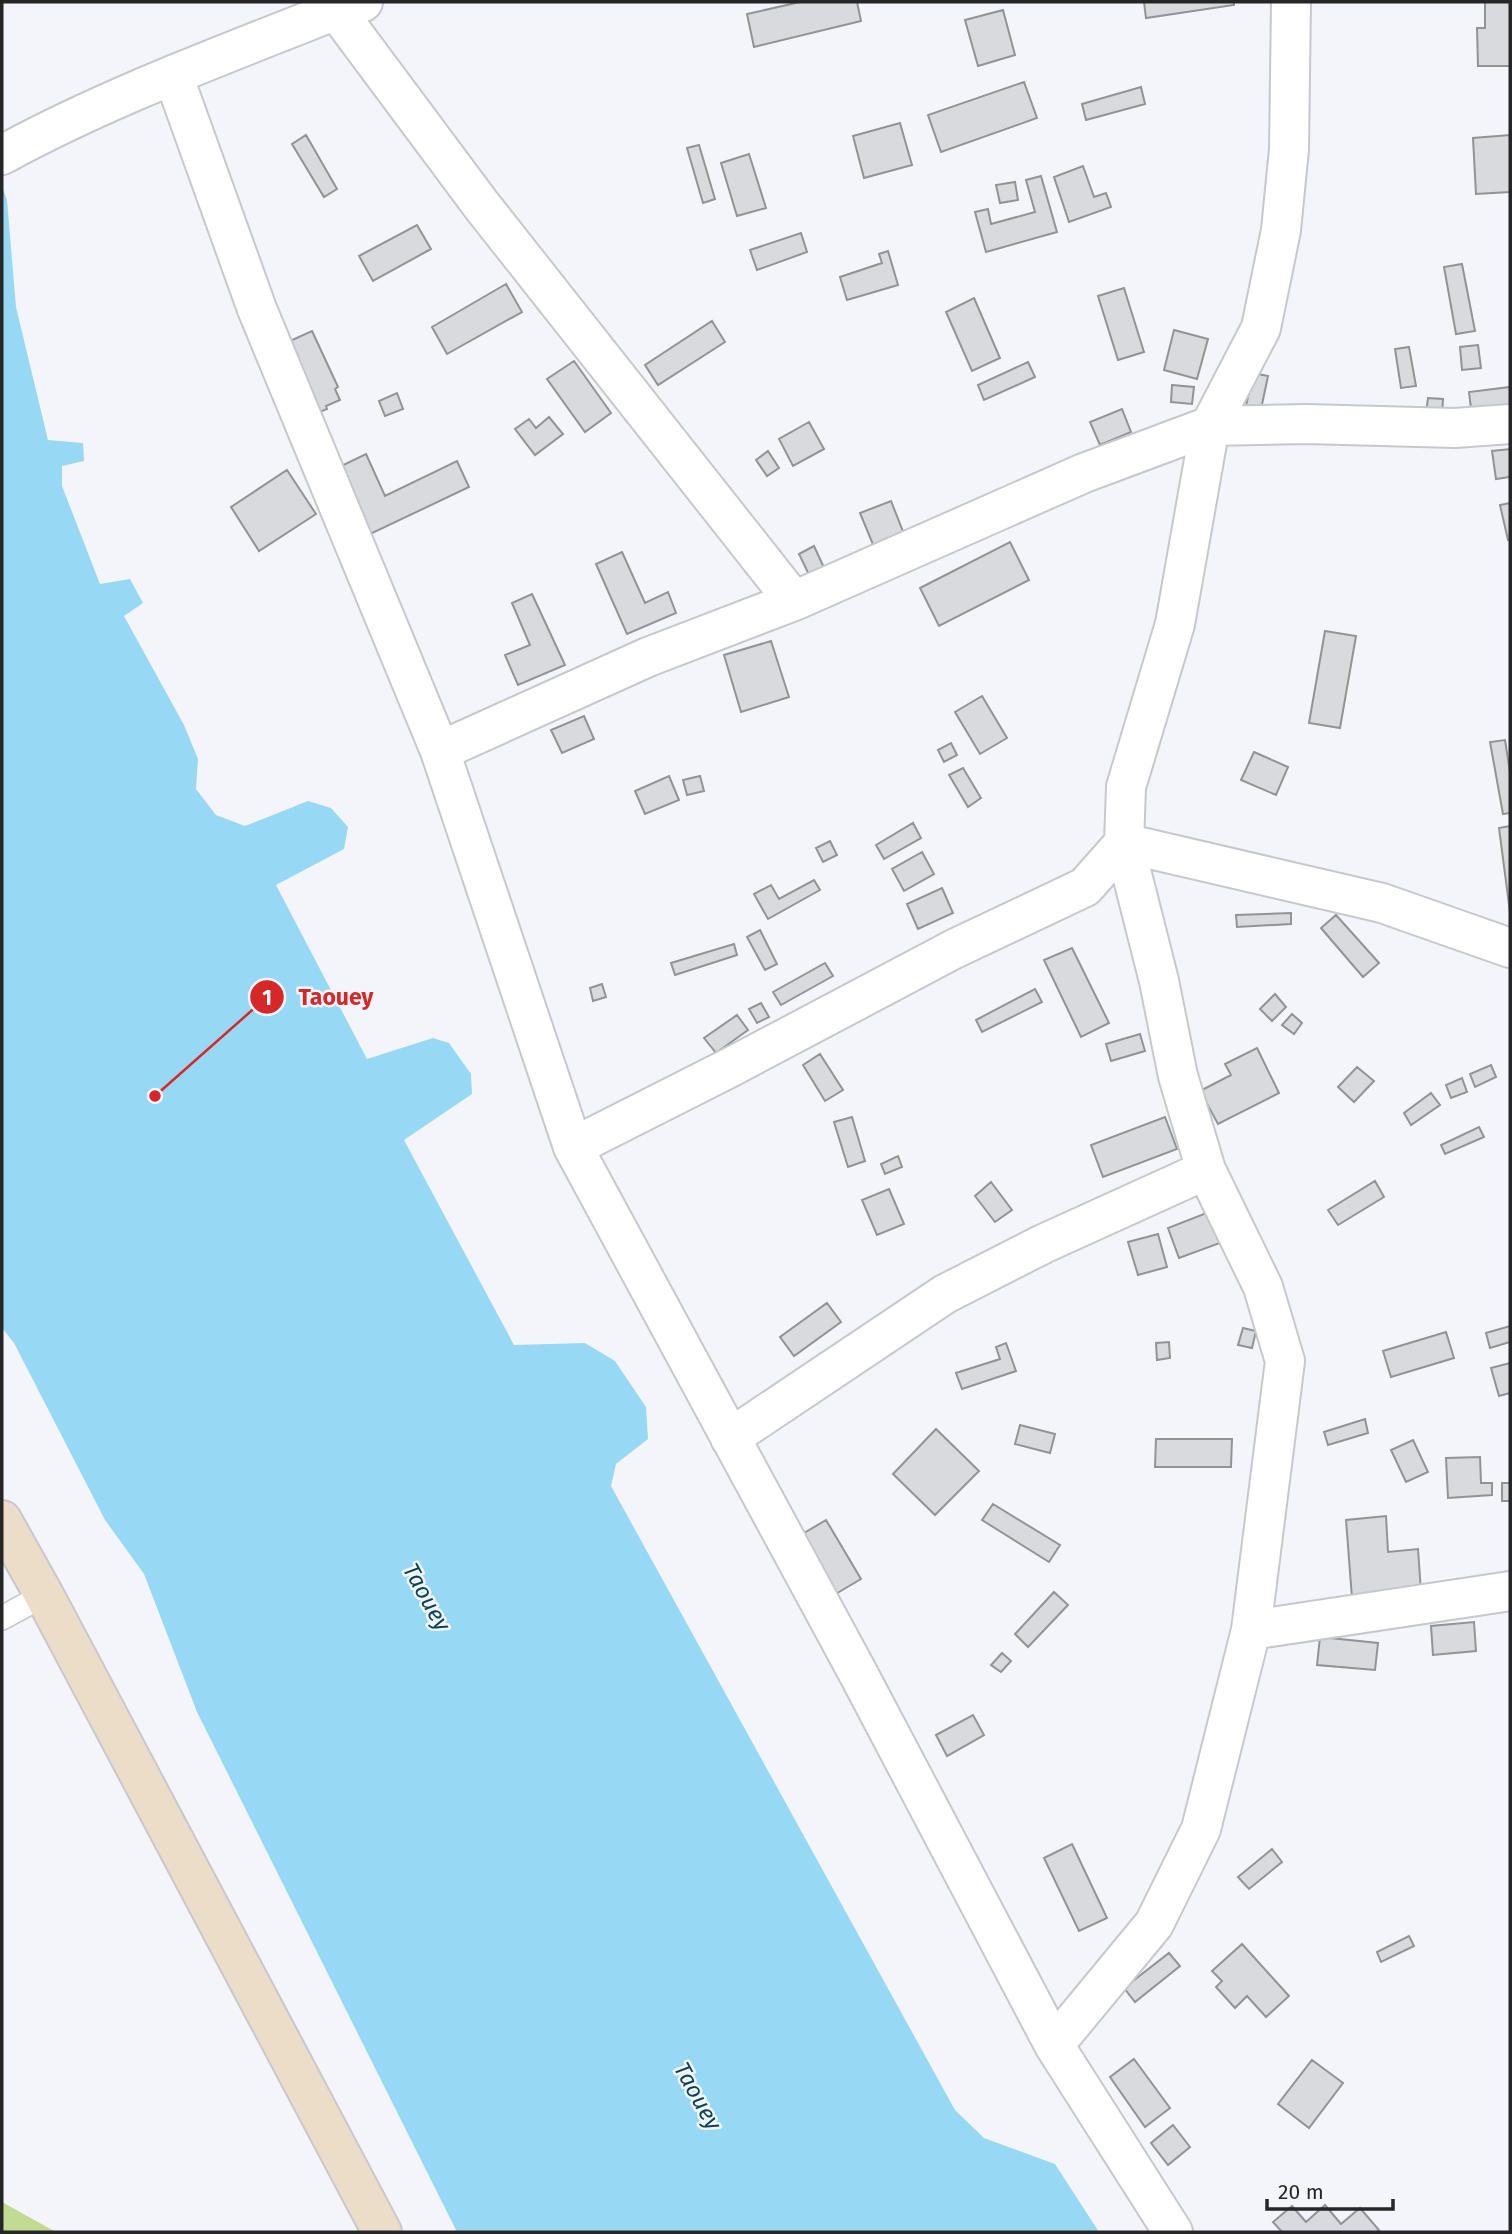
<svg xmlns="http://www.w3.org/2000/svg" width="1512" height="2234" font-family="'Fira Sans',sans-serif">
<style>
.green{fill:#c1dc92}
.water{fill:#97d9f4}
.building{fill:#d9dade;stroke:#929397;stroke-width:2}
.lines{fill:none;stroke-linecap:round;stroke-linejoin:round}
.service-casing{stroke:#c7c8cd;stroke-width:26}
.minor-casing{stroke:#c7c8cd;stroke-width:42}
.tertiary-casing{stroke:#c7c8cd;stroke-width:42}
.secondary-casing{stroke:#c7c8cd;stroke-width:42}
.service{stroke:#fff;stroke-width:23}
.minor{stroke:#fff;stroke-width:38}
.tertiary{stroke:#fff;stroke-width:38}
.secondary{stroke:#ecddc9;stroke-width:38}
.labels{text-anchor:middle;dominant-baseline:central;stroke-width:5;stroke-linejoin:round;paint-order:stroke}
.water-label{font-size:23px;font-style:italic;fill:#094254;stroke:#f4f5fa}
.leader{fill:none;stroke:#d62828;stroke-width:2.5}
.callout-dot{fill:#d62828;stroke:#f4f5fa;stroke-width:2.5}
.mark-label{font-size:21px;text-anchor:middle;font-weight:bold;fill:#fff}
.callout-label{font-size:23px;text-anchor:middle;font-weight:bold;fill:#d62828;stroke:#f4f5fa;stroke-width:5;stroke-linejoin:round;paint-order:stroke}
</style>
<rect width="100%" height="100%" fill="#f4f5fa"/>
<path class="green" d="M2 2202 56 2232H2Z"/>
<path class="water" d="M2 186 7 200 16 307 48 440 83 443 84 461 62 466V486L100 584 130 579 143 603 124 616 184 725 198 759 196 789 216 815 245 826 308 801 331 808 348 827 344 849 276 885 367 1059 433 1038 449 1043 471 1074 472 1094 404 1140 514 1345 585 1343 615 1361 646 1407 648 1439 616 1464 611 1486 955 2110 984 2138 1055 2164 1099 2232H457L197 1712 144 1574 105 1520 14 1343 2 1328Z"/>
<path class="building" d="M800 2H857L861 21 754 47 747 14Z
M1144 2H1234V5L1146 18Z
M1485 2H1510V66H1478L1477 28H1485Z
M1003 10 1015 55 978 66 965 20Z
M1024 82 1037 118 941 152 928 115Z
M1141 87 1145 104 1086 120 1082 104Z
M900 123 912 165 864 178 853 136Z
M306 135 337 189 324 197 292 144Z
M1510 135V192L1476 194 1473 138Z
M699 145 715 199 703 203 687 148Z
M749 154 766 208 737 216 721 163Z
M1083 166 1094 197 1106 193 1111 207 1069 222 1054 177Z
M1041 176 1057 232 986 252 975 212 988 209 991 224 1035 212 1026 180Z
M1015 182 1018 200 1000 203 996 185Z
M417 225 431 249 373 281 359 256Z
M801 233 807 252 757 270 750 250Z
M888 251 898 285 847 300 840 277 882 263 879 254Z
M1462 264 1475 331 1456 334 1444 267Z
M506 284 522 312 447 354 432 327Z
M1124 288 1144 352 1118 360 1098 296Z
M974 298 1000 358 972 371 946 312Z
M712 321 725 342 658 385 645 365Z
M1174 330 1208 339 1197 379 1164 370Z
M312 331 338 387 335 389 340 400 326 406 327 409 313 415 281 345Z
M1478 345 1481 368 1462 370 1460 347Z
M1409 347 1416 386 1401 388 1395 349Z
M574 361 611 413 585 432 547 379Z
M1028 362 1035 377 984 400 978 385Z
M1253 373 1268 376 1260 414 1245 411Z
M1172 385 1194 387 1192 404 1171 402Z
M1510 387V412L1472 417 1469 392Z
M397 393 403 409 385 416 379 401Z
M1428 398 1443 399 1442 416 1426 414Z
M1122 409 1131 432 1100 445 1090 422Z
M549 417 563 434 535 455 515 429 529 419 536 428Z
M809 422 824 449 793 466 779 439Z
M1510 449V477L1496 479 1492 451Z
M768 451 779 468 767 476 756 460Z
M366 454 385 496 457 461 469 487 366 536 335 469Z
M287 470 316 514 259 551 231 507Z
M891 501 904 534 874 547 860 513Z
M1510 503V540H1508L1500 505Z
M1010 542 1029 580 939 626 920 588Z
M814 546 826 572 811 579 799 554Z
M622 552 645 603 668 592 676 613 627 634 596 564Z
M532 594 565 665 518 685 505 655 530 645 512 603Z
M1325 631 1356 636 1340 728 1309 723Z
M771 641 789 697 741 712 724 655Z
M982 696 1007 738 980 754 955 712Z
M584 716 594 739 562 753 551 730Z
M1505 740 1510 772V813L1503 814 1490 742Z
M951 743 957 755 944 762 938 750Z
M1254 752 1288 767 1276 795 1241 780Z
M963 768 981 798 968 807 949 775Z
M669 776 679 800 645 814 635 791Z
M700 776 704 791 687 795 683 780Z
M913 823 921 838 884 859 876 845Z
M1510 826V912L1499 828Z
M830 841 837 855 823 862 816 848Z
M922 852 934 874 904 891 892 869Z
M814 880 820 890 768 919 754 894 771 885 779 899Z
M942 888 953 913 918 929 907 904Z
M1291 913V924L1237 927 1236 915Z
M1336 915 1379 963 1363 977 1321 928Z
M760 930 777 964 765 970 747 937Z
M734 944 737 955 675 975 671 963Z
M1072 948 1109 1023 1081 1037 1044 960Z
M825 963 833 976 781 1005 773 992Z
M602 984 606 997 593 1001 590 988Z
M1035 989 1042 1002 982 1032 976 1020Z
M1275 994 1286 1007 1272 1021 1260 1009Z
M761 1003 769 1017 757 1023 749 1009Z
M1292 1014 1302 1023 1294 1034 1282 1025Z
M737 1015 748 1030 716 1053 704 1038Z
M1140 1034 1145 1051 1111 1061 1106 1044Z
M1257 1048 1279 1093 1218 1124 1200 1091 1231 1075 1225 1064Z
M820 1054 843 1090 825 1101 803 1065Z
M1491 1065 1496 1077 1475 1087 1470 1074Z
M1357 1067 1374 1081 1354 1102 1338 1087Z
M1462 1078 1467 1092 1451 1098 1446 1085Z
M1431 1093 1440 1105 1411 1125 1404 1113Z
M852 1117 865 1161 848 1167 834 1122Z
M1165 1117 1177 1149 1103 1177 1091 1145Z
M1479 1127 1484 1137 1445 1154 1441 1145Z
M898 1156 902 1167 885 1174 881 1164Z
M1375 1181 1384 1197 1338 1225 1328 1210Z
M991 1182 1012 1210 995 1222 975 1196Z
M889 1189 904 1224 877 1235 862 1200Z
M1209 1212 1220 1243 1179 1258 1168 1228Z
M1158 1234 1167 1267 1138 1275 1128 1242Z
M827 1303 841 1322 794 1356 780 1337Z
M1510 1326V1342L1490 1348 1486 1333Z
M1243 1328 1256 1331 1252 1348 1238 1345Z
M1446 1332 1454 1358 1391 1377 1383 1351Z
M1169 1342 1170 1358 1157 1360 1156 1343Z
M1006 1343 1016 1371 962 1389 956 1373 1000 1359 996 1347Z
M1510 1363V1393L1499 1396 1491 1368Z
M1365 1419 1368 1433 1328 1445 1324 1432Z
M1020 1425 1055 1434 1050 1453 1015 1444Z
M936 1429 979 1471 935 1515 893 1474Z
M1156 1439H1232L1231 1467H1155Z
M1413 1440 1428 1472 1406 1482 1391 1450Z
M1480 1457 1481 1483H1492V1495L1448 1498 1446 1458Z
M1502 1483H1510V1501H1502Z
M993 1504 1060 1545 1049 1562 982 1520Z
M1386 1516 1388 1552 1418 1549 1421 1592 1352 1598 1346 1520Z
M826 1520 861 1579 834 1595 799 1536Z
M1054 1592 1068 1605 1028 1647 1015 1634Z
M1474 1622 1476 1651 1433 1655 1431 1626Z
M1320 1637 1378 1643 1375 1670 1317 1665Z
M1002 1653 1011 1661 1001 1672 991 1665Z
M973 1715 984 1735 947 1756 936 1735Z
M1072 1844 1107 1918 1079 1931 1044 1858Z
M1272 1849 1282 1862 1249 1889 1238 1877Z
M1409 1936 1414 1946 1381 1962 1377 1952Z
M1242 1944 1289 1996 1266 2017 1247 1996 1235 2008 1216 1987 1222 1981 1212 1971Z
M1169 1953 1180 1966 1135 2002 1124 1988Z
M1134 2059 1170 2108 1145 2127 1110 2077Z
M1312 2060 1343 2083 1309 2128 1278 2104Z
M1173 2125 1190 2147 1168 2165 1151 2143Z
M1325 2205 1341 2224 1360 2208 1379 2230 1376 2232H1282L1273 2222 1292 2206 1306 2222Z"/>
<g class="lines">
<defs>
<path id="service" d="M2 1618 44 1595"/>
<path id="minor" d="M336 10 482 206 794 601
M173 75 257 309 440 751 573 1147 859 1675 1054 2045 1173 2232
M440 751 648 657 794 601 1084 473 1210 426 1306 424 1455 428 1510 424
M573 1147 731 1067 954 949 1085 887 1124 843 1382 903 1510 948
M730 1438 945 1294 1043 1244 1206 1170
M1251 1630 1510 1591
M1054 2045 1154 1924 1201 1829 1251 1630 1285 1361 1263 1287 1206 1170 1178 1076 1159 981 1124 843 1126 787 1175 624 1210 426 1261 328 1281 230 1289 149 1291 2"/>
<path id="tertiary" d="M2 155C108 97 224 55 336 10L363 2"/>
<path id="secondary" d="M2 1520 44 1595 382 2232"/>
</defs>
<use href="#service" class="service-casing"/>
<use href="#minor" class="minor-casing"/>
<use href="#tertiary" class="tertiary-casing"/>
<use href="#secondary" class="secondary-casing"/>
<use href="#service" class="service"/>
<use href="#minor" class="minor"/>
<use href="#tertiary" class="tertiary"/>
<use href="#secondary" class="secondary"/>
</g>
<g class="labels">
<g class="water-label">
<text transform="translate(427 1597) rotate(61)">Taouey</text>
<text transform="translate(698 2096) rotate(61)">Taouey</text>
</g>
</g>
<path class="leader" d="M155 1096L267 997"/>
<g class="callout-dot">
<circle cx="155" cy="1096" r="7"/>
<circle cx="267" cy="997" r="18"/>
</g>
<g class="mark-label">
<text x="267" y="1005">1</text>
</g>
<g class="callout-label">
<text x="336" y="1005">Taouey</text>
</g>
<rect width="1512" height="2234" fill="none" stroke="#262628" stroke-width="7"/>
<path d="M1267 2199v10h126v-10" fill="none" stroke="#262628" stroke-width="3.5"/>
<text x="1278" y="2199" font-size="21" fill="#262628" stroke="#f4f5fa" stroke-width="5" paint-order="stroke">20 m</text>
</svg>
